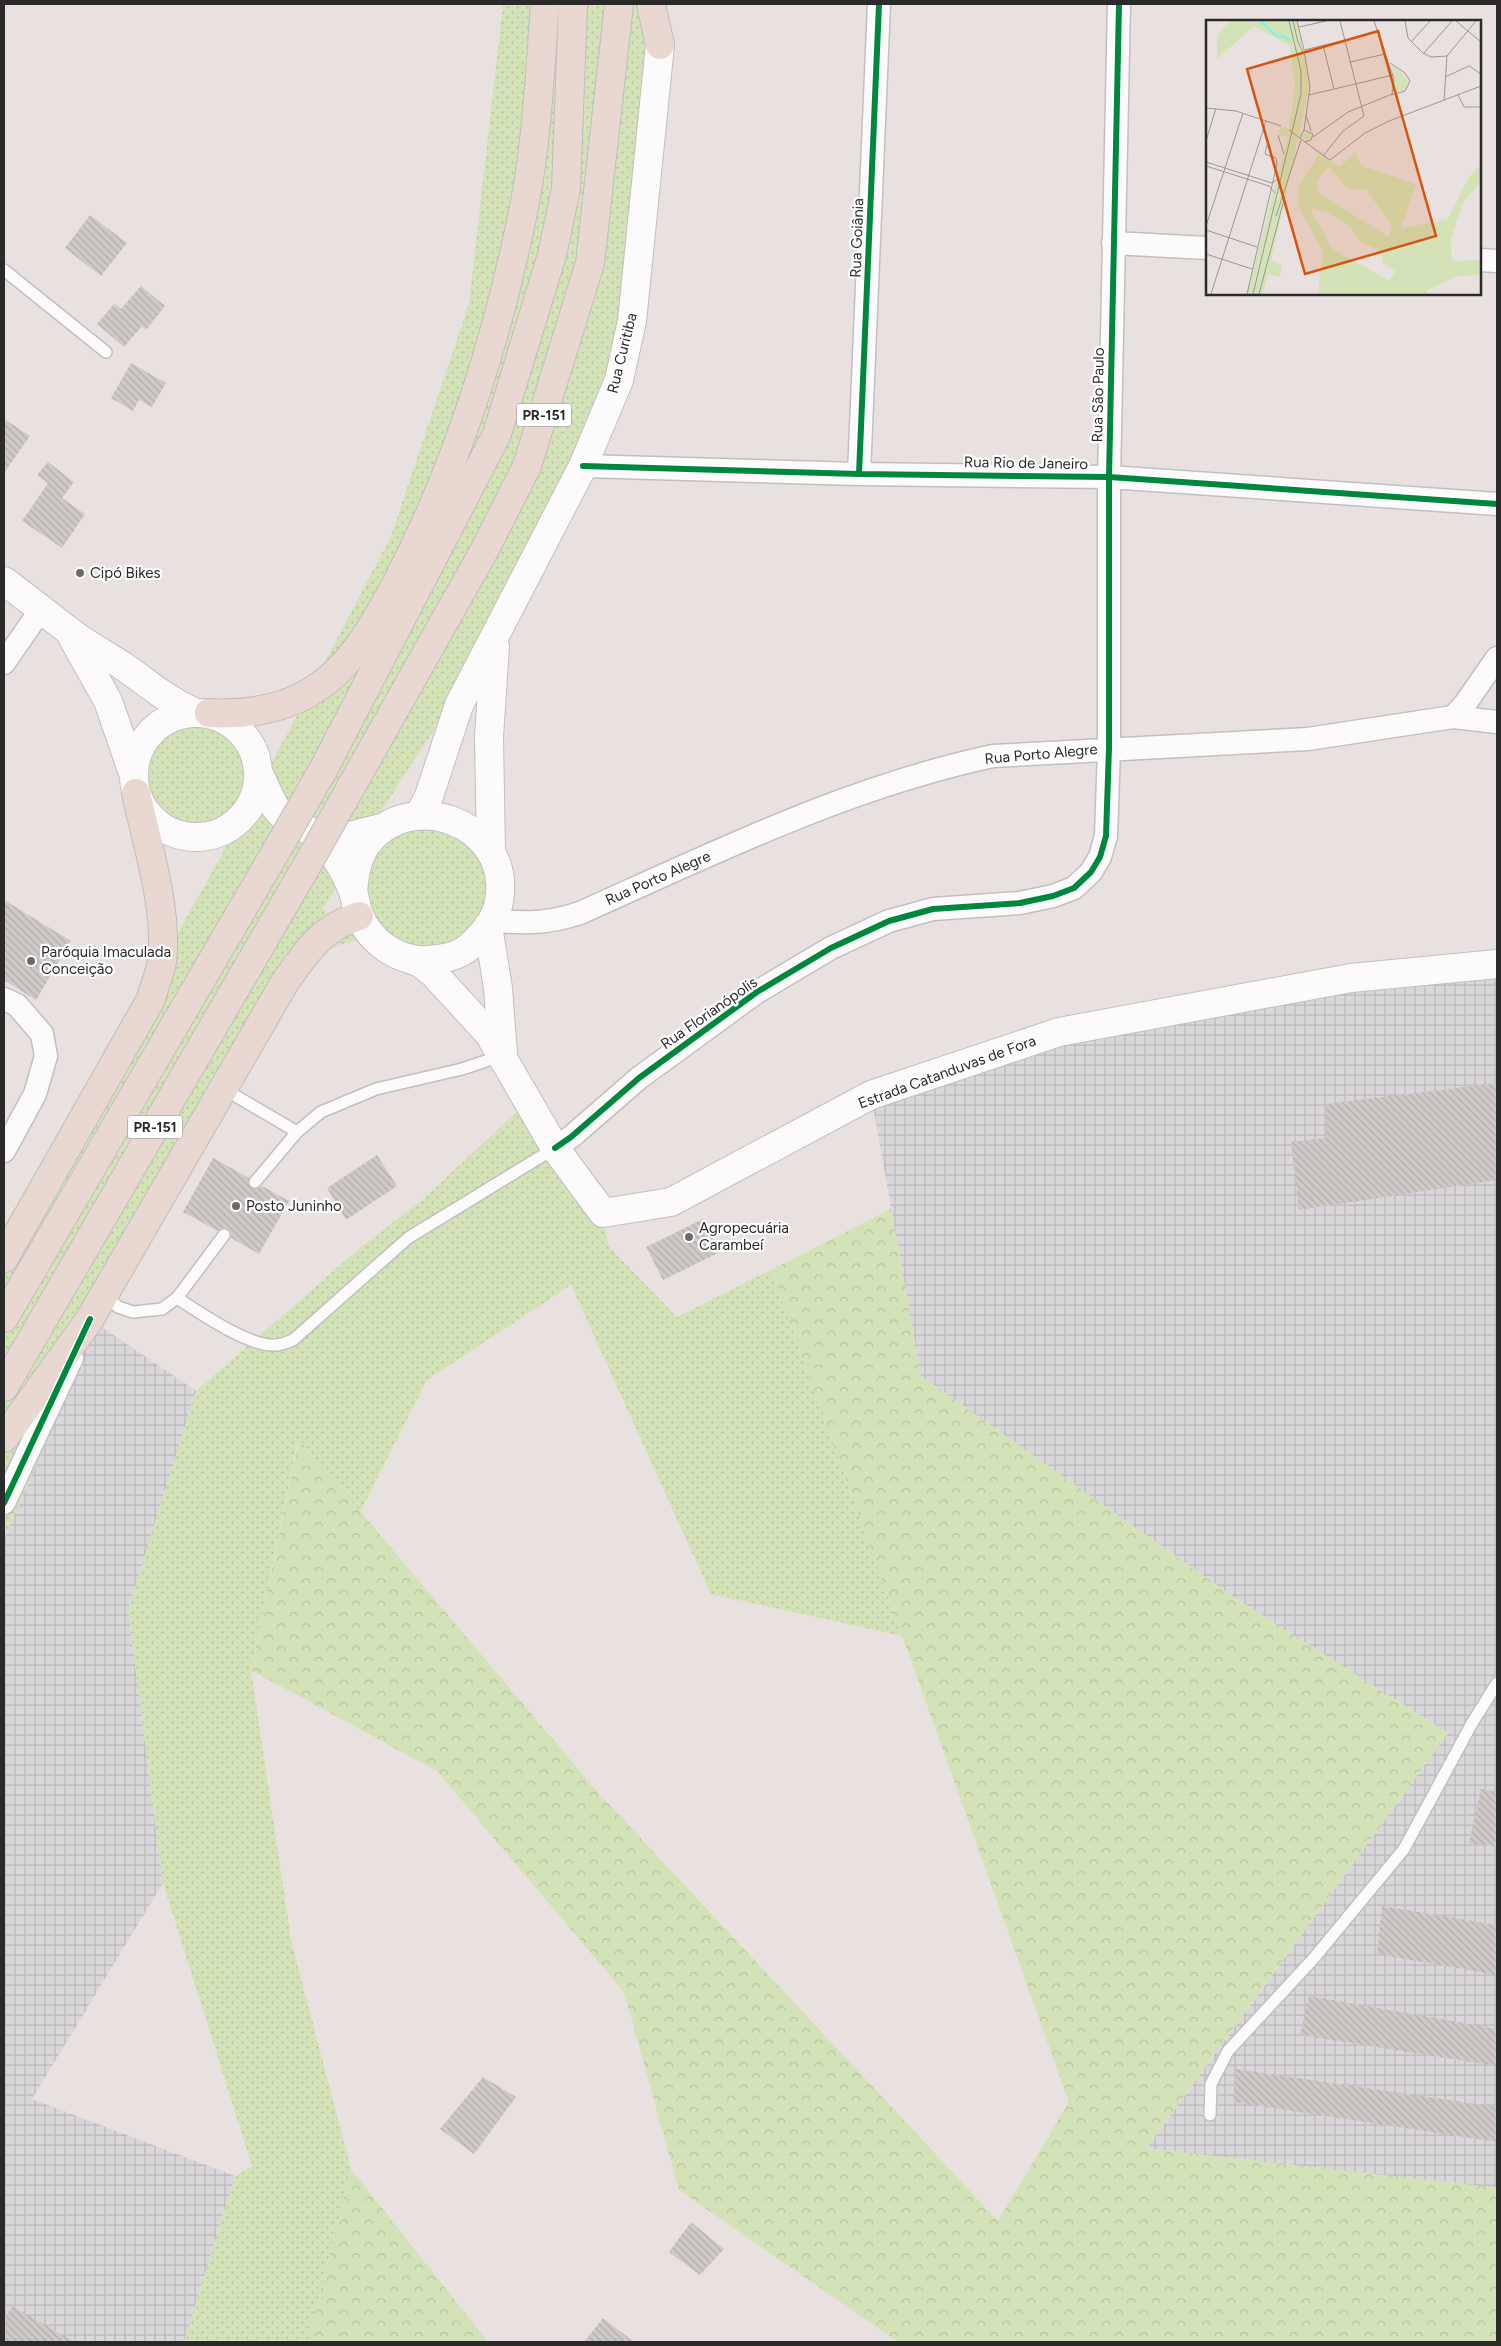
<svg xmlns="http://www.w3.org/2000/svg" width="1501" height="2346" font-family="Figtree,sans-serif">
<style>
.industrial{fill:url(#industrial-grid)}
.grass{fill:url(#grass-dots)}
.forest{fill:url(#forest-crowns)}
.building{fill:url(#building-back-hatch)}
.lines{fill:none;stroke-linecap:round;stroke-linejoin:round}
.lane-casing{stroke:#c1c0c1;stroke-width:14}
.street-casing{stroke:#c1c0c1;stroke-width:25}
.secondary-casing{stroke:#c1c0c1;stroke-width:30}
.highway-casing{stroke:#c0bebd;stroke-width:30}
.lane{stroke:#fcfafa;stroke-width:11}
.street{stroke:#fcfafa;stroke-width:22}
.secondary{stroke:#fcfafa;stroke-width:28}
.highway{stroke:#e9d7d2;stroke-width:28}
.highway-bridge-casing{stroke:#c0bebd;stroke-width:30;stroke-linecap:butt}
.highway-bridge{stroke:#e9d7d2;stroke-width:28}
.cycleway-casing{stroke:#fff;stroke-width:9}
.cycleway{stroke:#00873e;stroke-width:6}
.poi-dot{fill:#6c6a69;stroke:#fff;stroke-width:2}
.labels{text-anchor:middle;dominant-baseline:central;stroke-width:4.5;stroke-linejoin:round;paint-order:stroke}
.shield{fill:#fff;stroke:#6a6a6a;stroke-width:1}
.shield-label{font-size:14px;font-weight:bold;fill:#2a2a2a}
.street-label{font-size:15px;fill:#2a2a2a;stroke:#fff}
.poi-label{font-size:15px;fill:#2a2a2a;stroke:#fff;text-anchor:start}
.inset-river{fill:none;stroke:#90ebec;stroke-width:2.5}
.inset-road{fill:none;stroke:#9c9897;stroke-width:1}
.view{fill:#d5540f;fill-opacity:0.15;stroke:#d5540f;stroke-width:2.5}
.inset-edge{fill:none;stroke:#2a2a2a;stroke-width:2.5}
</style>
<defs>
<pattern id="industrial-grid" width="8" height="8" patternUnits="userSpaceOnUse" patternTransform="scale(1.25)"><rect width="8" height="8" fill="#dad7db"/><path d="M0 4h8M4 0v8" fill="none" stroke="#bbb9bc"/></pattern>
<pattern id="grass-dots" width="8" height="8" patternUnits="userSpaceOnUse" patternTransform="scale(1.25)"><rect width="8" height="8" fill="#d4e3b7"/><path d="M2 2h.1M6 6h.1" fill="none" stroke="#b6c39e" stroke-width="1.8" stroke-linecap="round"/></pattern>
<pattern id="forest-crowns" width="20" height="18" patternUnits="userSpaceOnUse" patternTransform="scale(1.25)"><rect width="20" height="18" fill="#d4e3b7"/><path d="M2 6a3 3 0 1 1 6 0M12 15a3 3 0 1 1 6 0" fill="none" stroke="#b6c39e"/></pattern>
<pattern id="building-back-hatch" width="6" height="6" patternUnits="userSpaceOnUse" patternTransform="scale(1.25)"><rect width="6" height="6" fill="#cfcac8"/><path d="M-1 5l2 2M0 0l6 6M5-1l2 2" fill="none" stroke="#b2aeac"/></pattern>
</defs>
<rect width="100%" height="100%" fill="#e8e1df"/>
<path class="industrial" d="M1497 964V2188L1146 2149 1448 1733 1235 1598 921 1376 871 1095 1060 1032Z
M90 1319 196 1391 128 1610 163 1883 32 2099 235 2176 184 2342H4V1538L44 1448Z"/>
<path class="grass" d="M503 4H665L632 321 496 635 385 805 322 910 364 938 332 947 317 956 90 1319 44 1448 4 1538V1226L162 962 257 791 391 536 469 304Z
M139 775a58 58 0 1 1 116 0a58 58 0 1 1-116 0Z
M419 818 489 852 490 918 437 957 372 932 361 861Z
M524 1105 603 1213 608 1246 677 1317 771 1270 902 1636 711 1594 571 1285 427 1380 360 1512 298 1439 251 1670 291 1940 351 2169 308 2342H184L235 2176 252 2166 163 1883 128 1610 196 1391 361 1247 421 1201Z"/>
<path class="forest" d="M891 1209 921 1376 1235 1598 1448 1733 1146 2148 1497 2188V2342H898L679 2190 624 1992 437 1771 251 1670 299 1439 595 1789 998 2221 1069 2102 771 1270Z
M351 2169 488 2342H308Z"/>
<path class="building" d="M90 215 127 243 101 276 65 248Z
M141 286 165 306 146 330 142 326 124 347 97 324 114 304 121 309Z
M131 363 166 383 152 407 139 400 133 411 111 398Z
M4 419 30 436 4 473Z
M48 462 74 482 62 498 85 514 62 548 22 521 48 483 37 475Z
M4 900 71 941 36 1000 4 980Z
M1497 1083V1180L1299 1210 1291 1142 1326 1138V1104Z
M377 1155 397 1186 346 1220 327 1188Z
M213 1158 249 1178 248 1184 251 1188 257 1189 262 1186 289 1201 259 1254 231 1238V1233L228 1229 222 1228 218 1231 183 1212Z
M703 1219 720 1252 663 1280 646 1247Z
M1481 1789 1497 1792V1847L1469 1843Z
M1382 1906 1497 1925V1975L1377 1954Z
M1309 1996 1497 2029V2066L1300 2035Z
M1236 2069 1497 2107V2142L1233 2102Z
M483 2077 516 2097 474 2154 440 2129Z
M691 2222 724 2249 700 2275 669 2252Z
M12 2306 75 2342H4V2320Z
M603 2318 634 2342H584Z"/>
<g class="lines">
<defs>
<path id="lane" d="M4 270 106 352
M224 1089 297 1132
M255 1182 297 1132 321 1112 376 1089 462 1069 501 1056
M104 1294 118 1307 133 1312 162 1309 177 1298 224 1235
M177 1298C199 1312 249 1347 275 1345 281 1345 288 1342 293 1340L408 1238 555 1148
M1210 2115 1211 2084 1228 2051 1314 1958 1404 1849 1471 1725 1497 1683"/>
<path id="street" d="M1113 243 1207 248
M1480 260 1497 261
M583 466 859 474 1109 477 1497 504
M859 474 879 4
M4 663 42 608
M1453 717 1497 722
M493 921C527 923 547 924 580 913 714 853 848 787 993 756L1308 739 1453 717 1465 704 1497 658
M4 999 17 1005 42 1034 46 1056 35 1094 4 1151
M555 1148 571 1137 639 1078 757 992 831 948 889 921 933 909 1020 903 1053 896 1074 888 1091 872 1100 857 1106 836 1109 748V477L1119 4
M4 1503 72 1358"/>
<path id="secondary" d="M4 581C26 597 47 614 68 630 85 644 105 654 123 666 149 684 165 699 194 712
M71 635 108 701 133 773
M134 775a62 62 0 1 1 124 0a62 62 0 1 1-124 0Z
M259 774C265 785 270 801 278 811 289 823 308 827 319 838 333 851 345 872 352 889 356 897 355 906 359 914 369 941 398 962 427 960 441 959 458 957 469 947 486 932 499 916 500 893 506 822 409 787 367 844 357 858 355 874 353 891
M419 815 429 796 459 705 583 466 619 380 632 321 660 45
M319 838 349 836 385 827
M491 851 489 737 495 646
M488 926 498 988 503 1054
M396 954 420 963 434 974 489 1034 555 1148 603 1213 671 1202 871 1095 1059 1032 1351 978 1497 964"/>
<path id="highway" d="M651 4 660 45
M209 713C246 715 283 710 315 689 353 665 374 624 395 586 457 468 498 337 524 207 537 141 540 71 545 4
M323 770 497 434 552 255 566 189 573 4
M351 787 484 551 527 466 590 263 619 4
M4 1258 151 999C154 986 160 974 162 961 168 909 147 844 136 793
M4 1318 275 853
M4 1387 306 867
M4 1438 90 1319 285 982C307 951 321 928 359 916"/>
</defs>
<use href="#lane" class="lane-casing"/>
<use href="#street" class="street-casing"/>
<use href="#secondary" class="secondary-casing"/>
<use href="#highway" class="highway-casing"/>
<use href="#lane" class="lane"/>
<use href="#street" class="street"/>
<use href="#secondary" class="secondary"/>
<use href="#highway" class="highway"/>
<defs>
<path id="highway-bridge" d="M275 853 323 770
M306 867 351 787"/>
</defs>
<use href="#highway-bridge" class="highway-bridge-casing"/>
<use href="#highway-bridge" class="highway-bridge"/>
<defs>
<path id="cycleway" d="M583 466 859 474 1109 477 1497 504
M859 474 879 4
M555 1148 571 1137 639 1078 757 992 831 948 889 921 933 909 1020 903 1053 896 1074 888 1091 872 1100 857 1106 836 1109 748V477L1119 4
M4 1503 90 1319"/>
</defs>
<use href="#cycleway" class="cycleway-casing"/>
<use href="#cycleway" class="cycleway"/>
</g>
<g class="poi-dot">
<circle cx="80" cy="573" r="5"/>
<circle cx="31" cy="961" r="5"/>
<circle cx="236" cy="1206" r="5"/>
<circle cx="689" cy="1237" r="5"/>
</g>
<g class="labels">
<g class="shield">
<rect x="516.5" y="403.5" width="55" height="23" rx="4"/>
<rect x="127.5" y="1115.5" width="55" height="23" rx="4"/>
</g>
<g class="shield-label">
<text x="544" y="415">PR-151</text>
<text x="155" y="1127">PR-151</text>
</g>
<g class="street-label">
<text transform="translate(857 238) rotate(-88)">Rua Goiânia</text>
<text transform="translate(622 353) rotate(-76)">Rua Curitiba</text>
<text transform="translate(1098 395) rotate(-89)">Rua São Paulo</text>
<text transform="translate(1026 463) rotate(1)">Rua Rio de Janeiro</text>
<text transform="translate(1041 754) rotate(-5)">Rua Porto Alegre</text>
<text transform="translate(658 878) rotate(-24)">Rua Porto Alegre</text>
<text transform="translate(709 1013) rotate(-35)">Rua Florianópolis</text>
<text transform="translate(947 1072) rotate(-20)">Estrada Catanduvas de Fora</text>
</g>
<g class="poi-label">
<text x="90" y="573">Cipó Bikes</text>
<text x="41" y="952">Paróquia Imaculada<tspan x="41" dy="17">Conceição</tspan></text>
<text x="246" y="1206">Posto Juninho</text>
<text x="699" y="1228">Agropecuária<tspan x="699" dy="17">Carambeí</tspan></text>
</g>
</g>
<g transform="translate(1206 20)">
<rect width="275" height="275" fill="#e8e1df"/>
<path d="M24 1H91L104 61 93 114 106 113 103 122 93 115 65 241 76 244 74 257 62 254 57 274H41L82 115 75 117 72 110 79 106 83 111 89 64 83 25 48 6 11 39V15ZM114 132 133 147 140 141 160 169 143 170 123 147 112 159 110 172 103 168 104 188 126 229 127 274H112L117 232 92 186 93 165Z" fill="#d4e3b7"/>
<path d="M149 132 156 146 210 164 195 208 241 200 263 157 275 144V161L256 184 245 220 246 241 275 240V254L249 257 220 271 221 274H127L126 229 184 261 189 251 176 242 177 231 155 223 145 207 123 193 104 188 103 167 183 217 186 206 140 141Z" fill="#d4e3b7"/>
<path d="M186 45 202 59 199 70 189 72Z" fill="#d4e3b7"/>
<path class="inset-river" d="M55 1 72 17 78 16 84 21"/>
<path class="inset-road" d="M87 1 92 22M91 1 98 30M199 1 202 18 217 33 225 37 241 36M250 1 275 22M93 7 120 1M92 22 99 36M205 22 224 1M117 25 128 69M98 30 172 12M218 33 246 1M144 42 179 34M184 43 199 53 204 61 199 71 185 75M239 57 263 46 275 54M103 75 187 55M252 75 258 87H275M238 81 241 36 270 1M0 88 30 91 75 106M100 95 105 111M83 110 99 122 105 120 107 114 98 110 94 118M98 110 104 67 99 36M72 115 78 134M107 117 142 92 186 74 188 59 168 1M0 121 10 88M99 122 124 140 159 113 183 101 275 66M118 135 137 111 158 96 134 1M0 142 66 163 72 159M0 146 63 166 69 173M70 196 95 120M0 206 37 93M0 210 51 227M0 234 46 249M5 274 60 101M41 274 71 144 70 138 59 134 61 125M47 274 95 74V51L83 1M53 274 79 176"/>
<path class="view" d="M172 11 230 216 99 254 41 49Z"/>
<rect width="275" height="275" class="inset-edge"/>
</g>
<rect width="1501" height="2346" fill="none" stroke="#2a2a2a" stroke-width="10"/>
</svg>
